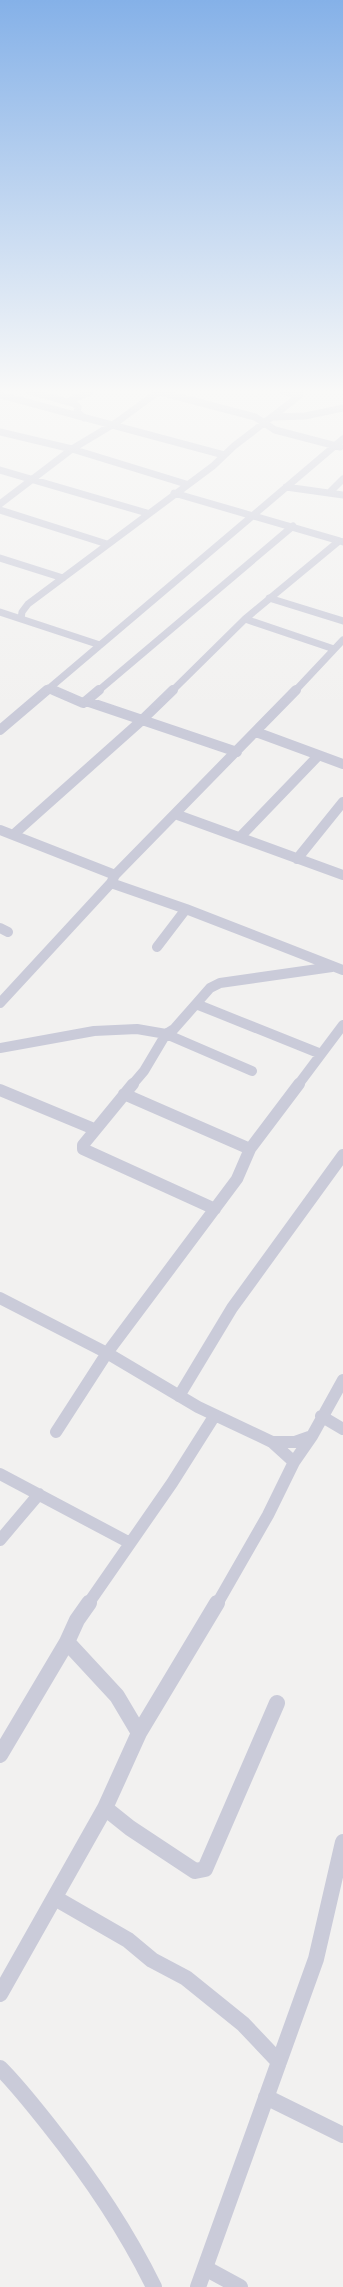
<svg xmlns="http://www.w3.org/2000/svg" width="343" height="2287" font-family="Montserrat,sans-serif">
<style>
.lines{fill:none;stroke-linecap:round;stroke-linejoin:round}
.minor-far3{stroke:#cacbd9;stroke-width:7}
.minor-far2{stroke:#cacbd9;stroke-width:10}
.minor-far1{stroke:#cacbd9;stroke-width:12}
.minor{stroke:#cacbd9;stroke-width:16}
</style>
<rect width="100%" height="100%" fill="#f2f1f0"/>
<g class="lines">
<path class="minor-far3" d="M29 391 75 404 78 407 77 412 84 418
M156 391 255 417 275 430 340 447
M282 391 299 396
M0 395 224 455
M67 402 91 391
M273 417 305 416 343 408
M0 432 72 449 186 484
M0 470 147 513
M286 487 343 495
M331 491 343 479
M174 493 343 542
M0 504 72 449 117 422 159 391
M0 510 107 544
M0 558 63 578
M269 598 343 621
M0 612 100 645
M21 619 22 612 28 604 213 466 234 446 299 396 301 391
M245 619 334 649
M49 688 56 691
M46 691 343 439
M98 691 293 526
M172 691 245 619 339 541
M295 691 343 640"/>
<path class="minor-far2" d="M53 690 83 703 86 701 237 752
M86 701 99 690
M0 730 47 690
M256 732 343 764
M175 814 343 875
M0 830 115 875
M13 835 141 721 173 690
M241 836 318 756
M297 859 343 802
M111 883 186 909 343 970
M0 928 8 932
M157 947 186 909
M0 1003 111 883 115 875 296 690
M196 1004 210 988 220 983 332 967
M0 1048 94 1031 137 1029 166 1034 252 1071
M132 1085 144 1071 166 1034 174 1029 196 1004 321 1054
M298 1085 343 1025"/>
<path class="minor-far1" d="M133 1084 83 1145V1149L215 1209
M0 1090 94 1129
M250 1149 299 1084
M0 1298 107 1353 198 1407 272 1442 294 1462
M179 1396 232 1308 343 1155
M321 1416 343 1429
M56 1432 107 1353 237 1179 250 1149 124 1094
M272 1442H295L312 1436
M0 1474 130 1543
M0 1540 39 1494
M88 1604 172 1483 215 1415
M217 1604 268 1515 294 1462 312 1436 343 1380"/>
<path class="minor" d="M67 1642 117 1696 139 1733
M0 1755 67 1642 77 1620 89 1603
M105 1808 130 1828 195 1871 205 1869 277 1703
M55 1898 128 1940 152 1960 186 1978 243 2024 279 2062
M0 1994 105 1808 139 1733 217 1603
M0 2068C19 2087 35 2108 51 2128 91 2178 126 2230 154 2287
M266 2097 343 2135
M205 2268 240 2287
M198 2287 316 1959 343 1842"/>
</g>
<linearGradient id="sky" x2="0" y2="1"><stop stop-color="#85b1e8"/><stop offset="0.55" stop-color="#f9f9f8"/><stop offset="1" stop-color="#f9f9f8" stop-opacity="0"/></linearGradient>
<rect width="343" height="711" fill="url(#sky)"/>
</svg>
